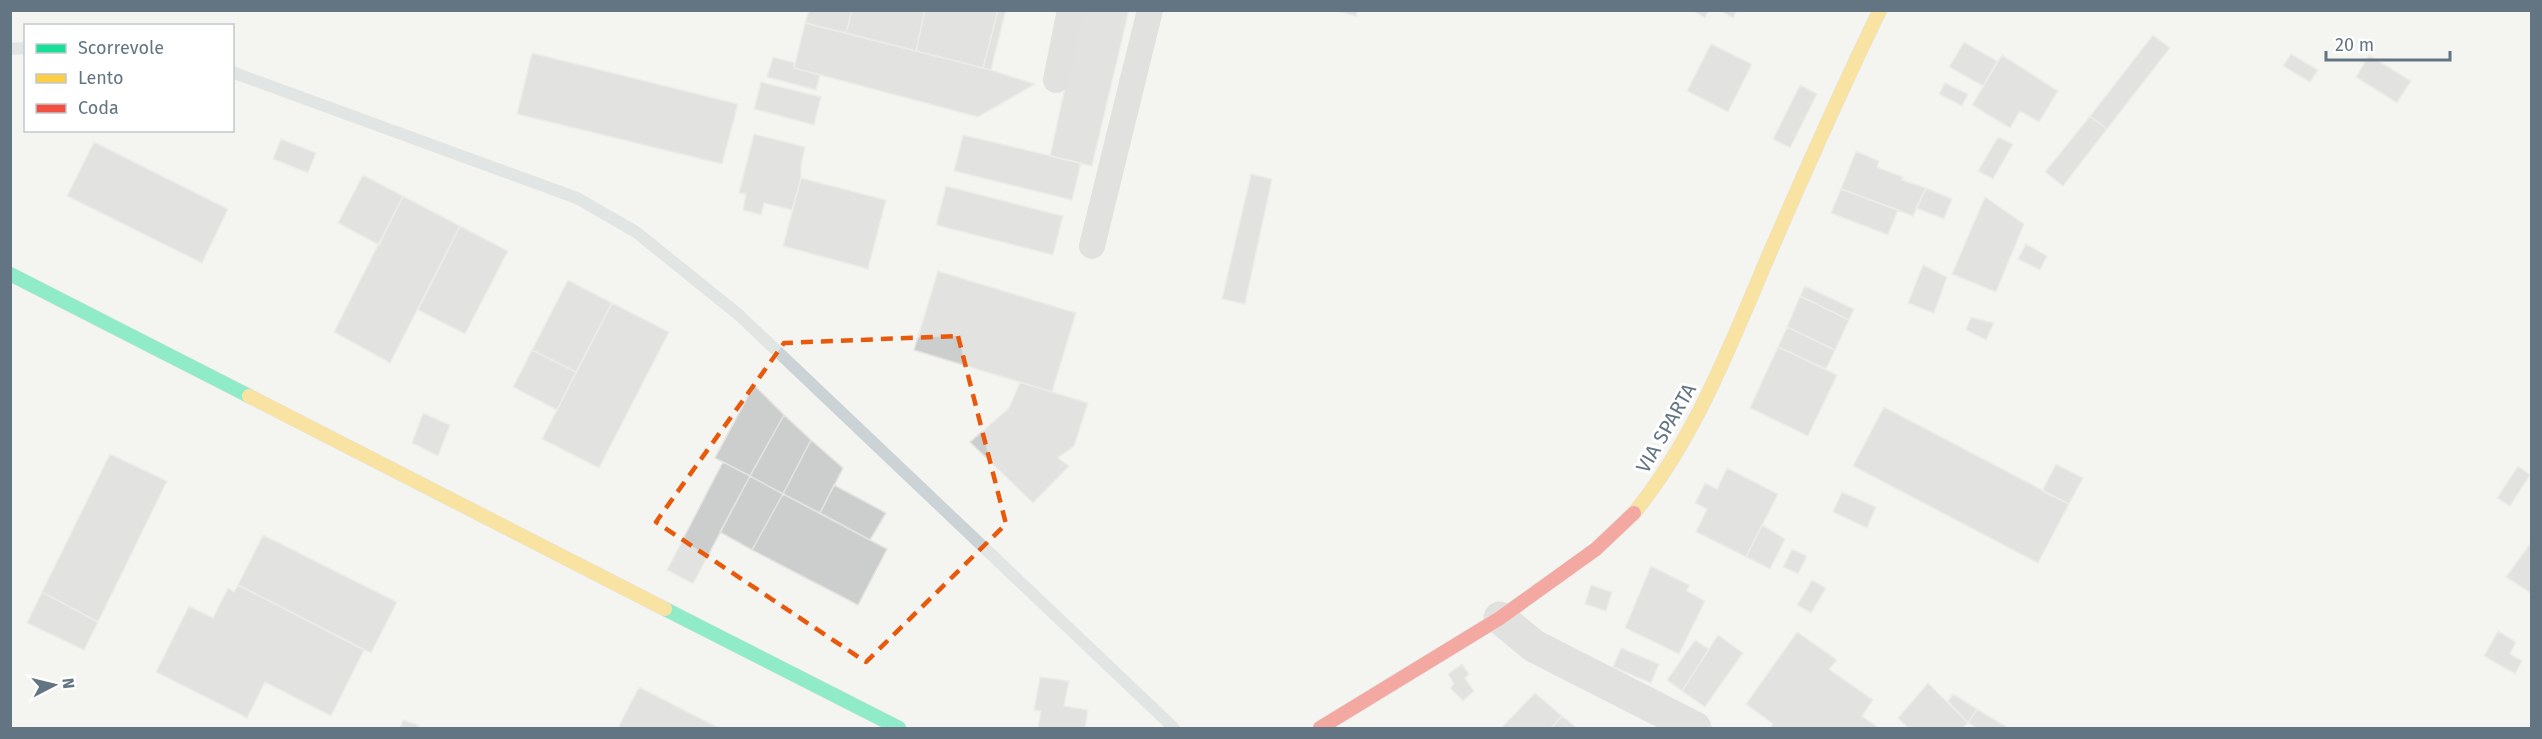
<svg xmlns="http://www.w3.org/2000/svg" width="2542" height="739" font-family="'Fira Sans',sans-serif">
<style>
.lines{fill:none;stroke-linecap:round;stroke-linejoin:round}
.stream{stroke:#cbd3d6;stroke-width:12}
.building{fill:#cccece;stroke:#e3e3e1;stroke-width:1.5}
.fast-casing{stroke:#d1d2d2;stroke-width:15}
.slow-casing{stroke:#d1d2d2;stroke-width:15}
.jam-casing{stroke:#d1d2d2;stroke-width:15}
.lane{stroke:#cacbcc;stroke-width:26}
.street{stroke:#cacbcc;stroke-width:33}
.fast{stroke:#16e098;stroke-width:14}
.slow{stroke:#ffcf43;stroke-width:14}
.jam{stroke:#f24e42;stroke-width:14}
.marked{fill:none;stroke:#e8590c;stroke-width:4.5;stroke-dasharray:12 8;stroke-linejoin:round}
.labels{text-anchor:middle;dominant-baseline:central;stroke-width:6;stroke-linejoin:round;paint-order:stroke}
.street-label{font-size:20px;fill:#637582;stroke:#fff}
</style>
<rect width="100%" height="100%" fill="#f4f4f1"/>
<g class="lines">
<path class="stream" d="M10 49 26 48
M232 72 577 198 636 232 739 315 1174 728"/>
</g>
<path class="building" d="M809 10H852L846 33 805 23Z
M852 10H925L916 51 846 33Z
M925 10H998L983 68 916 51Z
M998 10H1006L991 70 983 68Z
M1082 10H1129L1092 166 1050 156Z
M1334 10H1358L1356 16Z
M1692 10H1709L1705 18Z
M1719 10H1737L1733 18Z
M805 23 991 70 1035 84 978 117 794 68Z
M2153 35 2170 48 2107 129 2090 116Z
M1964 42 1997 61 1983 86 1949 67Z
M1711 44 1752 64 1728 112 1687 91Z
M532 53 738 104 722 164 517 114Z
M2291 54 2318 70 2310 82 2283 66Z
M2002 55 2058 91 2039 122 2020 111 2010 128 1972 105Z
M2369 55 2411 81 2397 103 2356 77Z
M773 57 795 63 794 68 820 75 816 90 767 77Z
M761 82 821 97 814 125 754 109Z
M1945 83 1968 94 1962 106 1939 94Z
M1800 85 1817 94 1790 148 1773 139Z
M2090 116 2107 129 2063 186 2045 172Z
M754 134 805 147 801 166V178L792 210 764 203 761 215 743 210 746 194 739 193Z
M963 135 1081 163 1072 200 954 171Z
M1998 137 2013 144 1993 179 1978 171Z
M281 139 316 153 308 173 273 159Z
M94 142 228 209 202 263 67 196Z
M1856 151 1879 161 1877 167 1903 177 1902 180 1926 188 1913 216 1841 189Z
M1251 174 1272 179 1245 304 1222 299Z
M363 175 403 196 379 245 338 223Z
M801 178 886 200 868 269 783 246Z
M946 186 1063 216 1053 255 936 225Z
M1926 188 1952 199 1944 219 1916 208Z
M1841 189 1898 210 1888 235 1831 213Z
M403 196 460 226 390 363 334 332Z
M1985 197 2024 224 1996 292 1952 274Z
M460 226 508 251 465 334 418 310Z
M2026 244 2047 256 2040 270 2018 259Z
M1923 265 1947 277 1934 313 1908 303Z
M938 271 1076 313 1052 392 914 350Z
M568 280 612 303 576 372 532 350Z
M1805 286 1854 309 1849 320 1800 296Z
M1800 296 1849 320 1835 350 1787 327Z
M612 303 669 332 599 468 542 439Z
M1971 317 1994 323 1986 340 1966 330Z
M1787 327 1835 350 1826 369 1778 347Z
M1778 347 1837 375 1808 436 1750 408Z
M532 350 576 372 557 410 513 387Z
M1020 382 1088 403 1074 446 1058 458 1069 466 1033 503 970 442 1009 408Z
M754 385 784 415 750 476 715 458Z
M1884 407 2069 504 2038 563 1853 466Z
M423 413 450 425 438 456 412 443Z
M784 415 811 440 783 494 750 476Z
M811 440 843 468 820 513 783 494Z
M110 454 167 481 98 622 42 592Z
M723 462 750 476 693 584 667 570Z
M2056 464 2083 478 2069 504 2042 491Z
M2518 466 2530 475 2510 506 2497 498Z
M1727 468 1778 494 1746 557 1696 532 1707 509 1695 503 1705 483 1717 489Z
M750 476 783 494 752 550 720 532Z
M834 485 886 513 870 540 820 513Z
M1842 492 1876 507 1867 528 1833 512Z
M783 494 887 549 858 605 752 550Z
M1762 525 1785 539 1770 569 1746 557Z
M263 535 397 602 371 653 238 585Z
M2532 541V594L2506 577Z
M1792 549 1807 556 1798 574 1783 567Z
M1651 566 1689 585 1687 591 1705 601 1679 654 1625 628Z
M1812 580 1826 588 1811 613 1797 605Z
M238 585 364 650 331 716 265 682 247 718 156 672 189 606 213 618 228 588 234 592Z
M1591 585 1612 592 1606 611 1585 604Z
M42 592 98 622 84 650 27 623Z
M2498 631 2516 642 2510 654 2522 661 2515 674 2484 656Z
M1797 632 1837 660 1829 669 1873 700 1862 716 1879 728H1770L1773 724 1746 704Z
M1718 635 1743 653 1705 707 1682 691Z
M1695 640 1709 649 1682 691 1667 680Z
M1621 648 1659 664 1651 683 1613 667Z
M1462 664 1469 674 1465 678 1474 691 1463 701 1450 688 1454 684 1448 674Z
M1040 677 1069 681 1064 706 1088 710 1085 728H1038L1041 711 1034 710Z
M1928 683 1968 723 1963 728H1908L1898 718Z
M639 687 719 728H618Z
M1535 693 1562 716 1551 728H1501Z
M1953 694 1977 709 1968 723 1948 701Z
M1977 709 2000 723 2006 726 2004 728H1977L1968 723Z
M1562 716 1577 728H1551Z
M403 720 419 725 417 728H400Z"/>
<g class="lines">
<defs>
<path id="fast" d="M10 274 249 396
M665 609 899 728"/>
<path id="slow" d="M249 396 665 609
M1634 513C1694 439 1728 351 1765 264 1802 178 1839 94 1880 10"/>
<path id="jam" d="M1320 728 1500 618 1596 549 1634 513"/>
</defs>
<use href="#fast" class="fast-casing"/>
<use href="#slow" class="slow-casing"/>
<use href="#jam" class="jam-casing"/>
<path class="lane" d="M1056 80 1070 10
M1092 246 1150 10"/>
<path class="street" d="M1500 618 1534 646 1695 728"/>
<use href="#fast" class="fast"/>
<use href="#slow" class="slow"/>
<use href="#jam" class="jam"/>
</g>
<path d="M0 0H2542V739H0ZM958 336 1006 524 866 662 656 522 784 343Z" fill="#f4f4f1" fill-opacity=".55" fill-rule="evenodd"/>
<path class="marked" d="M958 336 1006 524 866 662 656 522 784 343Z"/>
<g class="labels">
<g class="street-label">
<text transform="translate(1666 428) rotate(-60)">VIA SPARTA</text>
</g>
</g>
<rect width="2542" height="739" fill="none" stroke="#637582" stroke-width="24"/>
<rect x="24" y="24" width="210" height="108" fill="#ffffff" stroke="#c1c8cd" stroke-width="1.5"/>
<rect x="36" y="44" width="30" height="9" fill="#16e098" stroke="#c1c8cd" stroke-width="1.5"/>
<text x="78" y="54" font-size="18" fill="#637582">Scorrevole</text>
<rect x="36" y="74" width="30" height="9" fill="#ffcf43" stroke="#c1c8cd" stroke-width="1.5"/>
<text x="78" y="84" font-size="18" fill="#637582">Lento</text>
<rect x="36" y="104" width="30" height="9" fill="#f24e42" stroke="#c1c8cd" stroke-width="1.5"/>
<text x="78" y="114" font-size="18" fill="#637582">Coda</text>
<g transform="translate(54 685) rotate(83)" stroke="#ffffff" stroke-width="4.5" paint-order="stroke">
<path d="M0-4.5L10 22L0 15L-10 22Z" fill="#637582"/>
<text y="-9" font-size="16" font-weight="bold" text-anchor="middle" fill="#637582">N</text>
</g>
<path d="M2326 51v9h124v-9" fill="none" stroke="#637582" stroke-width="3"/>
<text x="2335" y="51" font-size="18" fill="#637582" stroke="#ffffff" stroke-width="4.5" paint-order="stroke">20 m</text>
</svg>
